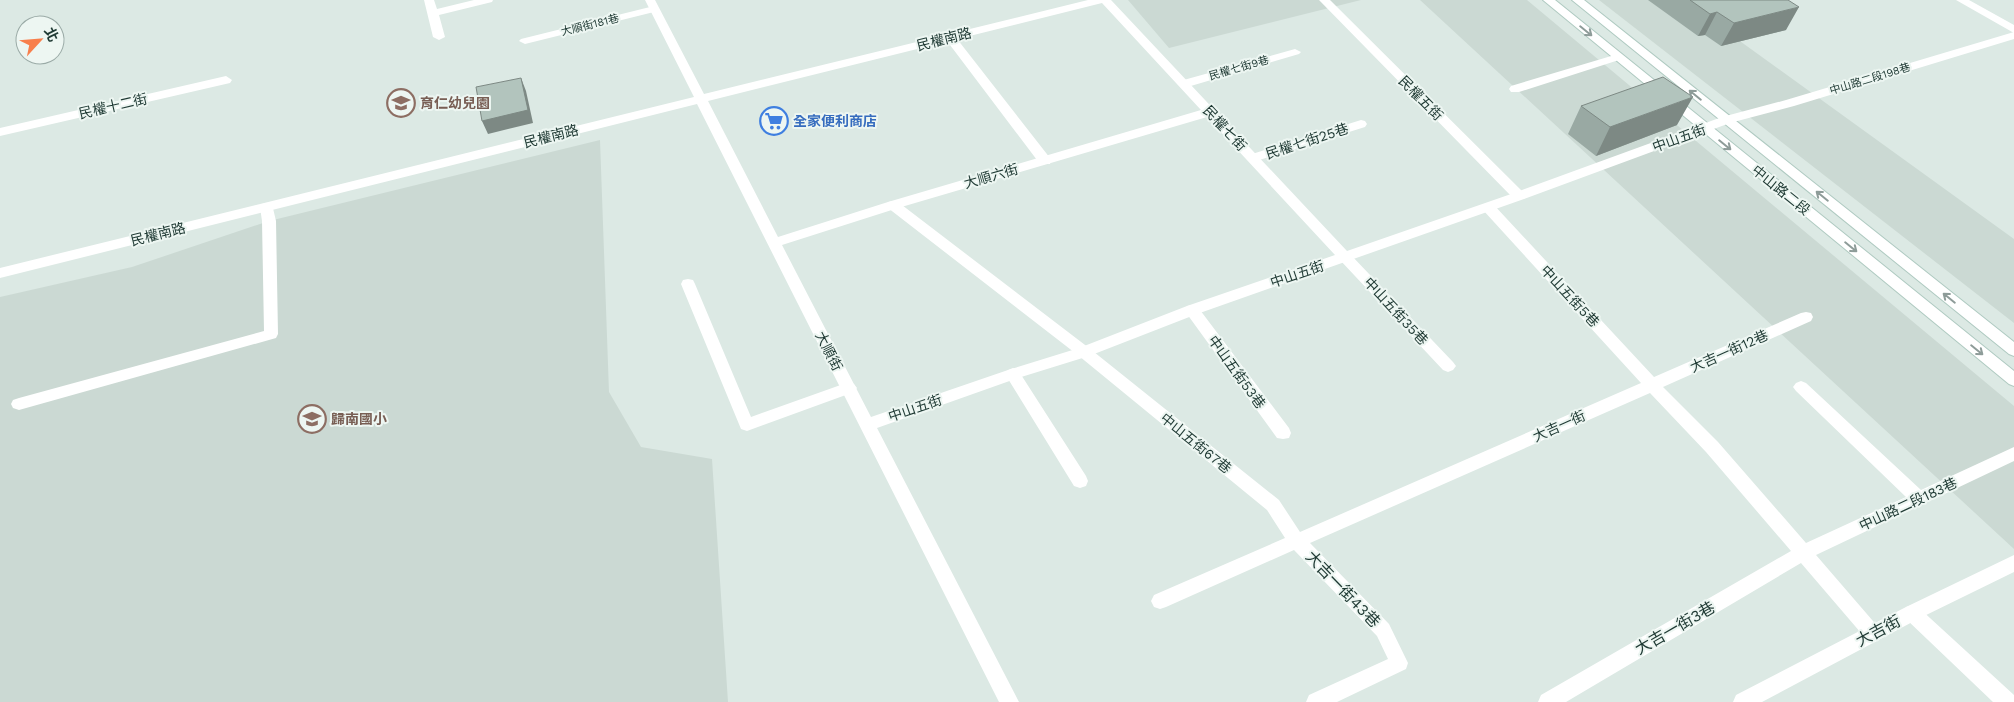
<svg xmlns="http://www.w3.org/2000/svg" width="2014" height="702" font-family="'Work Sans','Noto Sans TC',sans-serif">
<style>
.built{fill:#cbd9d3}
.lines{fill:none;stroke-linecap:round;stroke-linejoin:round}
.secondary-casing{stroke:#afcac1;stroke-width:2}
.service{fill:#fff;fill-rule:evenodd}
.minor{fill:#fff;fill-rule:evenodd}
.secondary{fill:#fff;fill-rule:evenodd}
.wall{fill:#99a9a3}
.shaded-wall{fill:#7d8984}
.building{fill:#b2c4bd;stroke:#7d8984}
.oneway{stroke:#8e9c99}
.labels{text-anchor:middle;dominant-baseline:central;stroke-width:4;stroke-linejoin:round;paint-order:stroke}
.far-street-label{font-size:11px;fill:#1e3933;stroke:#edf6f2}
.street-label{font-size:14px;fill:#1e3933;stroke:#edf6f2}
.education-label{font-size:14px;font-weight:bold;fill:#785e54;stroke:#edf6f2;text-anchor:start}
.shop-label{font-size:14px;font-weight:bold;fill:#366cbe;stroke:#edf6f2;text-anchor:start}
.near-street-label{font-size:16px;fill:#1e3933;stroke:#edf6f2}
</style>
<rect width="100%" height="100%" fill="#dce9e4"/>
<path class="built" d="M1128 0H1361L1169 48Z
M1420 0H1527L2014 406V549Z
M1599 0H1683L2014 239V323Z
M600 140 609 392 641 447 712 459 728 702H0V297L132 267 269 221Z"/>
<g class="lines">
<defs>
<path id="secondary" d="M1543 0H1555L2014 371V386L2009 384Z
M1572 0H1584L2014 342V356L2009 354Z"/>
</defs>
<use href="#secondary" class="secondary-casing"/>
<path class="service" d="M424 0H434L437 9 474 0H493L492 2 439 15 445 37 439 40 433 37Z
M1319 0H1330L1524 193 1526 196 1524 199H1514Z
M654 6 659 9 658 11 525 44 519 41 521 39Z
M2014 32V39L1794 106 1726 124 1720 120 1722 117 1786 100Z
M950 34 954 35 1050 158 1051 161 1050 164H1040L944 37Z
M1295 49 1301 52 1299 54 1184 88 1178 84 1180 81Z
M1618 54 1622 55 1624 57 1622 59 1519 92H1511L1509 89 1511 86Z
M226 76 232 80 230 83 0 136V128Z
M1361 120 1365 121 1367 124 1365 127 1253 162 1247 158 1249 155Z
M893 201 898 202 1089 348 1279 500 1300 532 1641 383 1483 210 1481 207 1483 204H1493L1654 377 1801 313 1806 312 1811 313 1813 317 1811 321 1663 387 1718 442 1806 543 1906 497 1796 391 1793 387 1796 383 1801 381 1806 383 1921 490 2014 447V461L1816 555 1879 628 1882 634 1879 640 1873 642 1867 640 1801 563 1566 702H1538L1541 695 1791 551 1706 452 1650 393 1310 543 1389 624 1408 663 1406 669 1337 702H1306L1309 695 1388 659 1377 636 1294 550 1166 607 1160 609 1154 607 1151 601 1154 595 1285 538 1267 510 1079 356 888 208 886 205 888 202Z
M267 203 272 204 276 221 278 334 276 338 19 410 13 408 11 404 13 400 19 398 264 331 262 221 260 207 262 204Z
M1345 252 1350 254 1453 362 1456 366 1453 370 1448 372 1443 370 1340 260 1338 257 1340 254Z
M688 279 693 280 695 284 751 417 849 382 854 384 857 388 854 392 747 431 741 429 681 284 683 280Z
M1192 305 1197 306 1289 428 1291 433 1289 438 1283 439 1277 438 1187 314 1185 310 1187 306Z
M1013 368 1018 370 1086 476 1088 481 1086 486 1080 488 1074 486 1005 374 1008 370Z
M1912 605 1918 607 2014 695V702H1993L1906 619 1903 613 1906 607Z"/>
<path class="minor" d="M645 0H655L704 94 1088 0H1111L1347 251 1514 193 1722 117H1730L1732 120 1730 123 1524 199 1197 314 1089 356 1018 378 877 428 1019 702H999L697 104 0 278V268L694 97ZM1102 3 1201 110 888 202 778 237 708 101ZM1207 117 1335 255 1187 306 1079 348 1008 370 871 417 782 245 898 208Z
M1956 0H1969L2014 25V33Z
M2014 555V572L1918 619 1762 702H1733L1736 695 1906 607Z"/>
<use href="#secondary" class="secondary"/>
</g>
<path class="wall" d="M1648 0H1788L1786 30 1721 46 1705 35 1698 36Z
M1581 106 1677 125 1596 156 1568 134Z"/>
<path class="shaded-wall" d="M1799 7 1786 30 1721 46 1734 23Z
M1717 12 1705 35 1698 36 1710 14Z
M521 78 526 91 533 123 488 134 482 121Z
M1693 97 1677 125 1596 156 1610 127Z"/>
<path class="building" d="M1690 0H1788L1799 7 1734 23 1717 12 1710 14Z
M1663 77 1693 97 1610 127 1581 106Z
M521 78 528 110 482 121 476 87Z"/>
<defs><path id="oneway-shaft" d="M-6 0H5M1.5-3L5.5 0L1.5 3" fill="none" stroke-width="1.6" stroke-linecap="round" stroke-linejoin="round" transform="scale(1.25)"/></defs>
<g class="oneway">
<use href="#oneway-shaft" transform="translate(1586 31) rotate(39)"/>
<use href="#oneway-shaft" transform="translate(1695 95) rotate(-141)"/>
<use href="#oneway-shaft" transform="translate(1725 145) rotate(39)"/>
<use href="#oneway-shaft" transform="translate(1822 196) rotate(-141)"/>
<use href="#oneway-shaft" transform="translate(1851 247) rotate(39)"/>
<use href="#oneway-shaft" transform="translate(1949 298) rotate(-141)"/>
<use href="#oneway-shaft" transform="translate(1977 350) rotate(39)"/>
</g>
<defs>
<symbol id="school-ring" viewBox="-11 -11 22 22"><circle r="9.5" fill="#edf6f2" stroke="#8d6e63" stroke-width="1.5"/><path d="M0-5L7-2L0 1L-7-2ZM-4 1L0 2.5L4 1V4Q0 6-4 4Z" fill="#8d6e63"/></symbol>
<symbol id="supermarket-ring" viewBox="-11 -11 22 22"><circle r="9.5" fill="#edf6f2" stroke="#3f7fe0" stroke-width="1.5"/><path d="M-6-5.5h2.5l.6 2H6L4.5 2H-2.5L-4.4-4H-6ZM-1.5 3.2a1.3 1.3 0 1 0 .1 0ZM3 3.2a1.3 1.3 0 1 0 .1 0Z" fill="#3f7fe0"/></symbol>
</defs>
<g fill-rule="evenodd">
<use href="#school-ring" x="385" y="87" width="32" height="32"/>
<use href="#supermarket-ring" x="758" y="105" width="32" height="32"/>
<use href="#school-ring" x="296" y="403" width="32" height="32"/>
</g>
<g class="labels">
<g class="far-street-label">
<text transform="translate(590 25) rotate(-14)">大順街181巷</text>
<text transform="translate(1239 68) rotate(-16)">民權七街9巷</text>
<text transform="translate(1870 79) rotate(-17)">中山路二段198巷</text>
</g>
<g class="street-label">
<text transform="translate(944 39) rotate(-14)">民權南路</text>
<text transform="translate(1421 98) rotate(45)">民權五街</text>
<text transform="translate(113 106) rotate(-13)">民權十二街</text>
<text transform="translate(1225 128) rotate(47)">民權七街</text>
<text transform="translate(551 136) rotate(-14)">民權南路</text>
<text transform="translate(1679 138) rotate(-20)">中山五街</text>
<text transform="translate(1307 141) rotate(-18)">民權七街25巷</text>
<text transform="translate(991 176) rotate(-16)">大順六街</text>
<text transform="translate(1781 190) rotate(39)">中山路二段</text>
<text transform="translate(158 234) rotate(-14)">民權南路</text>
<text transform="translate(1297 274) rotate(-19)">中山五街</text>
<text transform="translate(1570 296) rotate(47)">中山五街5巷</text>
<text transform="translate(1396 311) rotate(47)">中山五街35巷</text>
<text transform="translate(829 351) rotate(63)">大順街</text>
<text transform="translate(1729 351) rotate(-24)">大吉一街12巷</text>
<text transform="translate(1237 372) rotate(54)">中山五街53巷</text>
<text transform="translate(915 408) rotate(-19)">中山五街</text>
<text transform="translate(1559 426) rotate(-24)">大吉一街</text>
<text transform="translate(1196 443) rotate(39)">中山五街67巷</text>
<text transform="translate(1908 504) rotate(-25)">中山路二段183巷</text>
</g>
<g class="education-label">
<text x="420" y="103">育仁幼兒園</text>
<text x="331" y="419">歸南國小</text>
</g>
<g class="shop-label">
<text x="793" y="121">全家便利商店</text>
</g>
<g class="near-street-label">
<text transform="translate(1343 589) rotate(46)">大吉一街43巷</text>
<text transform="translate(1675 628) rotate(-30)">大吉一街3巷</text>
<text transform="translate(1878 631) rotate(-28)">大吉街</text>
</g>
</g>
<g transform="translate(40 40) rotate(64)"><circle r="24" fill="#edf6f2" stroke="#9aaaa6"/>
<path d="M0-4L9 19L0 12L-9 19Z" fill="#f87f4c"/>
<text y="-8" font-size="14" font-weight="bold" text-anchor="middle" fill="#1e3933">北</text>
</g>
</svg>
